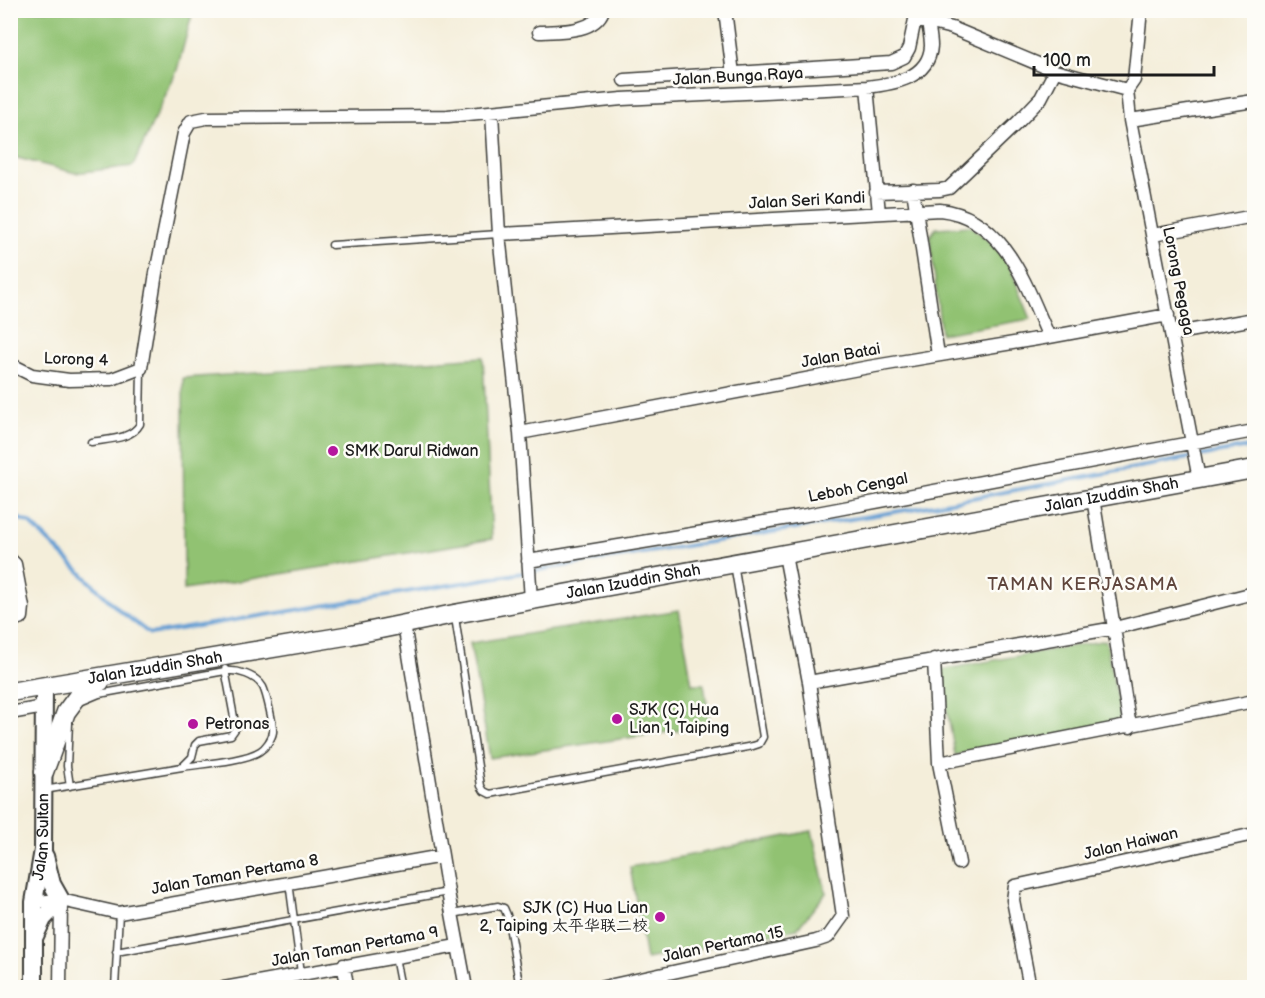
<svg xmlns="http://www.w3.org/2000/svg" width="1265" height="998" font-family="'Balsamiq Sans','LXGW WenKai TC',sans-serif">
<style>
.green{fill:#91c272;stroke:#566f47;stroke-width:1.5}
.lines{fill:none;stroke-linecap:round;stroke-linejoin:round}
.stream{stroke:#639ed3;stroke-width:4}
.service-casing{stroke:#3c3c38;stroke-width:9}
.minor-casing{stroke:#3c3c38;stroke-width:15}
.tertiary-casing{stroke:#3c3c38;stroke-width:20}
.secondary-casing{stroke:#3c3c38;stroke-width:21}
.service{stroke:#fff;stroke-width:6}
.minor{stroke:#fff;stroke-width:12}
.tertiary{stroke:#fff;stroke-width:16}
.secondary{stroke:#fff;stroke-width:18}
.poi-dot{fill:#b5179e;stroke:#fdfcf7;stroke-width:2}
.labels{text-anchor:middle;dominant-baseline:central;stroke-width:5;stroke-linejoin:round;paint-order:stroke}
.street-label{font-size:16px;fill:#1c1c1c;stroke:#fdfcf7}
.poi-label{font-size:16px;fill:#1c1c1c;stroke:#fdfcf7;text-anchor:start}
.neighbourhood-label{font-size:18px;letter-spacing:1.5px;fill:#60463d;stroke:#fdfcf7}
</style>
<rect width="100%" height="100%" fill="#fdfcf7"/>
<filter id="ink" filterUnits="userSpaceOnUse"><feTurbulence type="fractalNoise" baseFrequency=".0167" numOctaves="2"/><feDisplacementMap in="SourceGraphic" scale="12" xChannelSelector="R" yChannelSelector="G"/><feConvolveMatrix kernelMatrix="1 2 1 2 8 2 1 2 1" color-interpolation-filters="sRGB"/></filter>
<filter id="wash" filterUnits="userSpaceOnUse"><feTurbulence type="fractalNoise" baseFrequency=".008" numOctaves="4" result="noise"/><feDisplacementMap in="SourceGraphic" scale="24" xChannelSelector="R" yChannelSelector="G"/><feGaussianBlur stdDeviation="1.35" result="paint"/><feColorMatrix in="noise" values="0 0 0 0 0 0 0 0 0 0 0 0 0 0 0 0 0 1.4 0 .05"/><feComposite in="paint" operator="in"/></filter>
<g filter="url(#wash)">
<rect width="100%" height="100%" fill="#f4eeda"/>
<path class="green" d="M11 10 193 11 177 70 133 166 75 173 14 157 11 154Z
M970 226 993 244 1008 263 1031 319 941 334 930 236 936 228Z
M483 357 492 539 184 590 183 378Z
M679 610 692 684H704L710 726 490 758 470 643Z
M1106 640 1120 717 1112 726 955 755 940 670Z
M812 831 826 893 797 929 646 959 630 867Z"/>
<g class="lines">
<path class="stream" d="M10 515 30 523 120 611 150 634 912 509 1254 446"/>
</g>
</g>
<g filter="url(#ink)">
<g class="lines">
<defs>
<path id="service" d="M332 245 499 234
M91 442C107 439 131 440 140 424L141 368
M455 617 481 786 484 791 490 794 753 746 759 744 763 737 734 564
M80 702 99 694 225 671C238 670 256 675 263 687 266 693 274 725 273 732 272 739 265 748 260 751 245 761 201 764 182 767
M69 723 67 766 70 786
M44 790 182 767 192 757 195 745 199 741 231 735 236 728 225 669
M289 882 301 973
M452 914 498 906 504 908 507 915 520 988
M116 952 448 892
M395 957 401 988
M115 988 119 913"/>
<path id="minor" d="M725 10 733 74
M928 22 952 28 1055 71 1127 90
M539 32C559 31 595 33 603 10
M624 80 891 63 904 57 909 48 917 10
M867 87 879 213
M1127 90 1130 120 1199 479
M1127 90 1134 80 1141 10
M492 113 499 234 520 433 531 600
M1130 120 1254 101
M913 190 938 355
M876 192 940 190 949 188 1019 121 1041 98 1055 71
M499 234 940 210C1005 217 1026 286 1049 337
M1153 235 1254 216
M1172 334 1254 319
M10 364 32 375 69 380 112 379 141 368 156 273 184 133 191 121 206 118 448 116 622 99 867 87C892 84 929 79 931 46 931 38 929 30 928 22H916
M520 433 869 367 1049 337 1168 315
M1093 498 1130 727
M10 559 15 564 23 607 22 617 10 621
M528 561 801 516 1254 431
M404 624 448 892 466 988
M934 659 939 763 959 863
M809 682 1115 628 1254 593
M10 713 44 707
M939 763 1254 701
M34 902 61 900 119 913 442 856
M343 965 348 988
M60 988 61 900
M224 988 457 946
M599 988 816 941 828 937 843 916 809 682 785 555
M1030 988 1013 900 1015 886 1254 834"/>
<g id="tertiary">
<path d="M35 936 43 919 61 900 52 884 45 856"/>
<path id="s1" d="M34 988V902L43 850 44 686"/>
</g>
<g id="secondary">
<path id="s2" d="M10 692 351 635 454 614 1254 469"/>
<path d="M44 772 66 712 83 689 100 682"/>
</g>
</defs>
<use href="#service" class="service-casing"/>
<use href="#minor" class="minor-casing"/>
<use href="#tertiary" class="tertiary-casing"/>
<use href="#secondary" class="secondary-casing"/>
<use href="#service" class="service"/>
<use href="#minor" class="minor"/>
<use href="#tertiary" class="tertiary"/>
<use href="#secondary" class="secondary"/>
</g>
</g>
<g class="poi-dot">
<circle cx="333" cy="451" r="6"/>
<circle cx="617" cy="719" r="6"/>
<circle cx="193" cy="724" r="6"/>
<circle cx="660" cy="917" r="6"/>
</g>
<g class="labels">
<g class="street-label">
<text transform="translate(738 77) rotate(-3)">Jalan Bunga Raya</text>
<text transform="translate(807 201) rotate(-3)">Jalan Seri Kandi</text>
<text transform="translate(1178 281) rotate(79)">Lorong Pegaga</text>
<text transform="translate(841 356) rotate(-10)">Jalan Batai</text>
<text transform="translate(76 360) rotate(2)">Lorong 4</text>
<text transform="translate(858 488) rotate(-11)">Leboh Cengal</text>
<text stroke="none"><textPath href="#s2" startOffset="1119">Jalan Izuddin Shah</textPath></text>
<text stroke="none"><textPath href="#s2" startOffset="633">Jalan Izuddin Shah</textPath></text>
<text stroke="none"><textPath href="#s2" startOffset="147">Jalan Izuddin Shah</textPath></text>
<text stroke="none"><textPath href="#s1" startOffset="152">Jalan Sultan</textPath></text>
<text transform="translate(1131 844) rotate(-13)">Jalan Haiwan</text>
<text transform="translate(235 875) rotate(-10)">Jalan Taman Pertama 8</text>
<text transform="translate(723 945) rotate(-12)">Jalan Pertama 15</text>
<text transform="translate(355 947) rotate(-10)">Jalan Taman Pertama 9</text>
</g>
<g class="poi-label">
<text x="345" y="451">SMK Darul Ridwan</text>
<text x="629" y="710">SJK (C) Hua<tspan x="629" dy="18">Lian 1, Taiping</tspan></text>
<text x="205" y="724">Petronas</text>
<text x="648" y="908" text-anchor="end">SJK (C) Hua Lian<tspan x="648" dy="18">2, Taiping 太平华联二校</tspan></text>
</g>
<g class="neighbourhood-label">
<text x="1083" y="584">TAMAN KERJASAMA</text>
</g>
</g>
<rect width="1265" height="998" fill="none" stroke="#fdfcf7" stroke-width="36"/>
<path d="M1034 66v9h180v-9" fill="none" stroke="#1c1c1c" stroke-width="3"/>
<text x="1043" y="66" font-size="18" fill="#1c1c1c" stroke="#fdfcf7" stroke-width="4.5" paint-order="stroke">100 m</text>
</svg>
